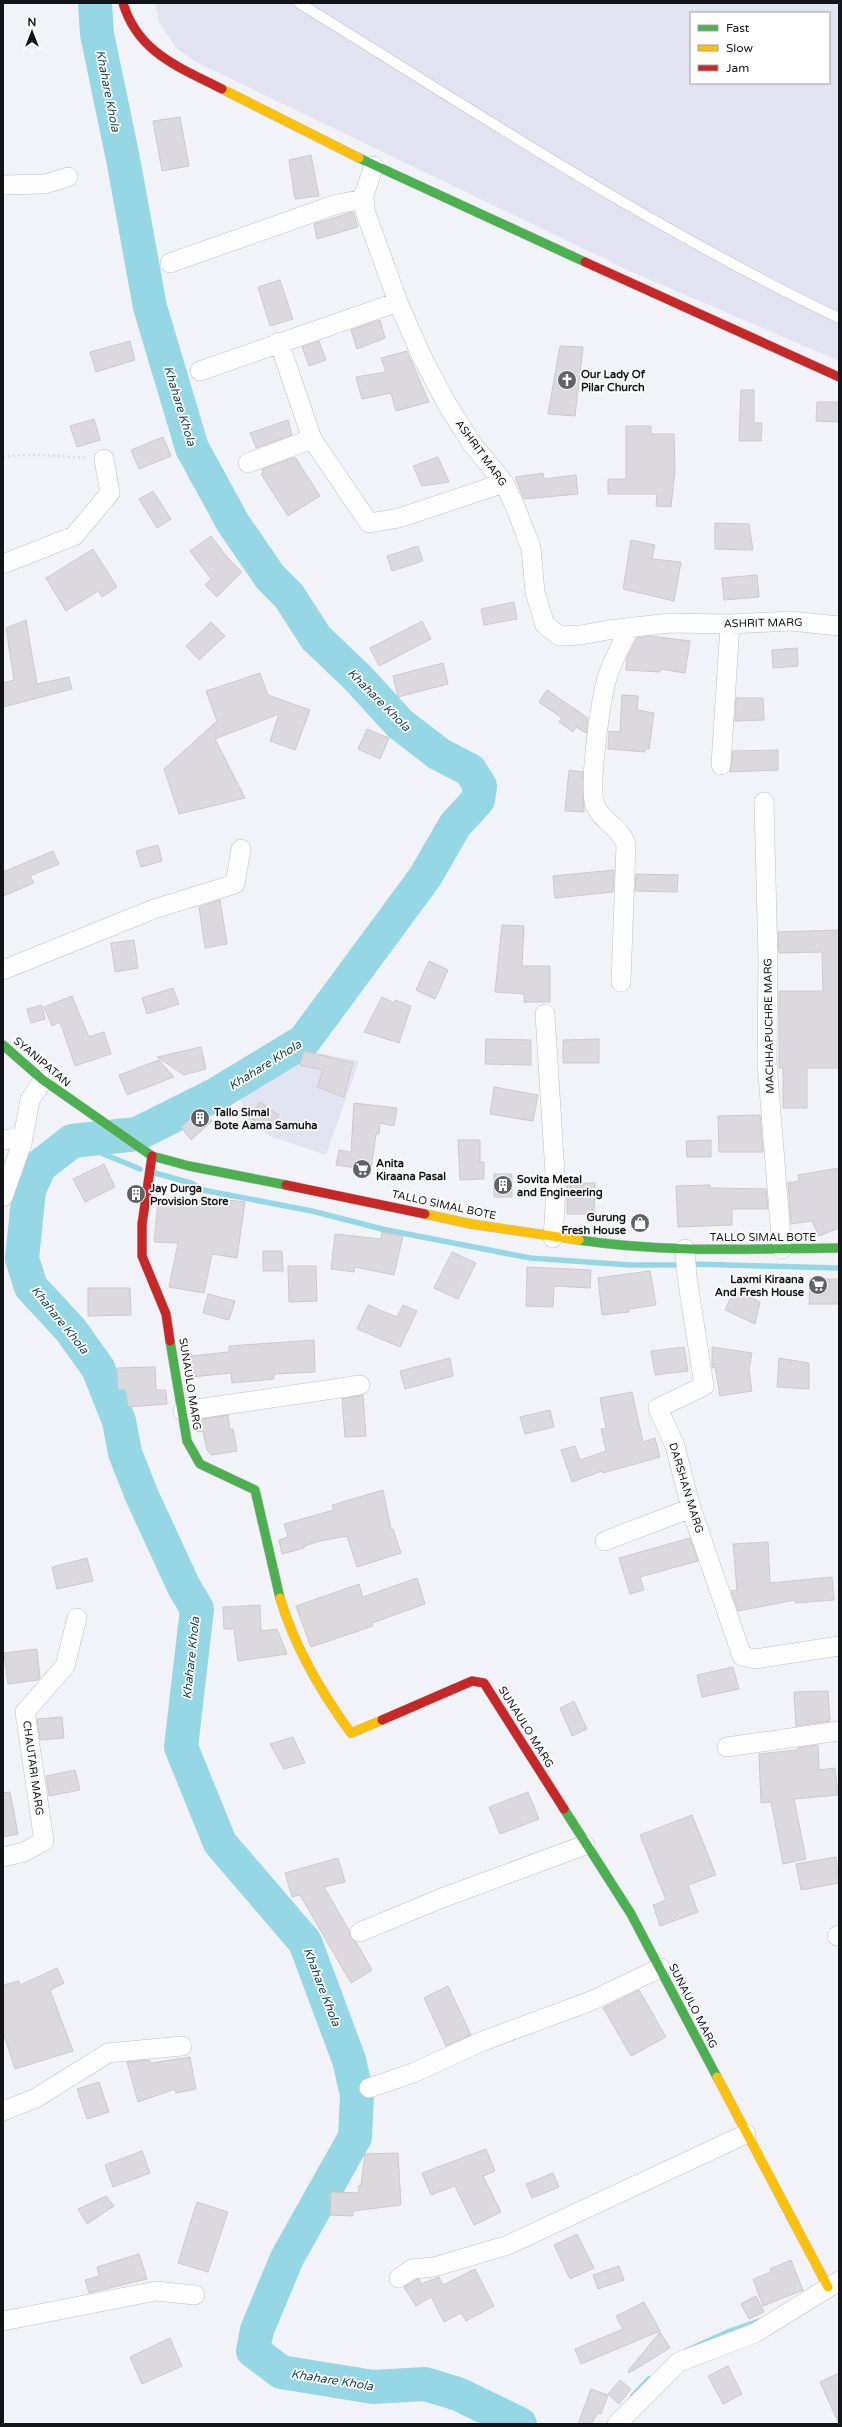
<svg xmlns="http://www.w3.org/2000/svg" width="842" height="2427" font-family="'Varela Round',sans-serif">
<style>
.built{fill:#e1e3f0;fill-rule:evenodd}
.lines{fill:none;stroke-linecap:round;stroke-linejoin:round}
.stream{stroke:#96d7e6;stroke-width:5.5}
.river{stroke:#96d7e6;stroke-width:34}
.building{fill:#dbd9dd;stroke:#ccc9cd}
.lane-casing{stroke:#bebfc4;stroke-width:11}
.street-casing{stroke:#bebfc4;stroke-width:20}
.fast-casing{stroke:#bebfc4;stroke-width:10}
.slow-casing{stroke:#bebfc4;stroke-width:10}
.jam-casing{stroke:#bebfc4;stroke-width:10}
.path{stroke:#dcdddf;stroke-width:2.5;stroke-dasharray:2 3;stroke-linecap:butt}
.lane{stroke:#fdfdfe;stroke-width:10}
.street{stroke:#fdfdfe;stroke-width:19}
.fast{stroke:#4caf50;stroke-width:9}
.slow{stroke:#ffc107;stroke-width:9}
.jam{stroke:#c62828;stroke-width:9}
.labels{text-anchor:middle;dominant-baseline:central;stroke-width:3.5;stroke-linejoin:round;paint-order:stroke}
.poi-label{font-size:11px;font-weight:bold;fill:#131418;stroke:#fefefe;text-anchor:start}
.street-label{font-size:11px;fill:#131418;stroke:#fefefe}
.water-label{font-size:12px;font-style:italic;fill:#1b464e;stroke:#fefefe}
</style>
<rect width="100%" height="100%" fill="#f2f3f9"/>
<path class="built" d="M155 3H839V361L632 272 196 62 176 48 159 22ZM691 13H829V83H691Z
M302 1050 359 1061 326 1155 270 1136 249 1121 237 1091Z"/>
<g class="lines">
<path class="stream" d="M72 1141 140 1169
M155 1173 191 1183 203 1190 312 1211 382 1229 530 1258 630 1265H675
M690 1264 839 1268
M686 2351 730 2331 759 2321
M633 2396 649 2379"/>
<path class="river" d="M95 3 97 34 123 159 150 307 192 448 233 523 270 577 289 596 316 638 357 677 400 724 439 754 470 770 480 786 478 800 455 825 425 877 304 1041 215 1095 137 1134 72 1141 40 1166 29 1190 22 1259 31 1287 70 1329 98 1368 119 1421 125 1453 142 1496 184 1587 197 1609 181 1747 220 1843 305 1942 349 2060 357 2095 355 2137 287 2258 257 2330 253 2351 281 2372 373 2387 425 2384 458 2394 520 2424"/>
</g>
<path class="building" d="M180 117 189 166 162 171 153 121Z
M311 155 319 196 295 199 289 160Z
M353 212 358 227 317 239 314 224Z
M280 280 293 319 270 326 258 287Z
M380 320 385 338 357 349 351 330Z
M130 341 135 360 96 372 90 352Z
M319 341 326 360 309 366 302 347Z
M560 346 583 347 575 416 548 414Z
M407 351 429 402 396 411 391 393 362 399 356 377 386 372 381 358Z
M741 390H754V423H762L761 441H739Z
M817 402H839V422L816 421Z
M94 419 100 440 77 447 70 426Z
M288 420 292 435 256 448 250 433Z
M626 426H651V434H674L675 470 671 507 656 506 657 494H608V479H626Z
M163 437 171 456 139 469 131 450Z
M295 457 320 496 288 516 261 474 263 472 262 469Z
M438 457 449 482 422 486 413 466Z
M543 473 544 479 576 475 578 494 524 499 515 477Z
M153 491 171 519 157 528 139 499Z
M715 523 749 524 753 550 715 549Z
M211 536 227 557 242 572 217 597 205 585 211 579 190 551Z
M631 540 655 545 652 559 681 562 674 601 623 589Z
M418 546 423 561 392 571 387 556Z
M93 549 117 587 102 597 98 591 66 611 46 578Z
M757 575 759 597 724 600 722 578Z
M514 602 517 619 484 625 481 609Z
M26 620 37 684 69 677 72 689 3 707V683L14 680 6 628Z
M422 621 431 639 379 666 370 648Z
M211 622 225 636 199 660 186 646Z
M650 636 690 641 685 673 660 669V672L626 670 627 658 637 638Z
M797 648 798 666 773 668 772 650Z
M443 663 448 684 398 697 393 676Z
M260 673 268 695 310 710 295 750 270 741 279 714 215 739 245 798 179 814 164 769 217 721 206 691Z
M547 690 588 718 586 733 576 727 573 732 559 722 562 718 539 702Z
M622 695 638 696 637 710 654 713 649 749H645V752L608 749 609 731 620 732Z
M736 698H763L764 720 735 721Z
M367 729 389 738 380 759 358 749Z
M778 750V770L730 772 733 751Z
M569 770 583 772 584 812 565 811Z
M158 845 162 861 141 867 136 851Z
M53 851 59 864 30 876 34 883 3 896V872Z
M614 870 613 892 555 898 553 876Z
M636 874 678 875 677 892 635 891Z
M220 900 227 944 205 948 199 907Z
M502 925 524 926 522 966H550V1002H524V994L495 992Z
M839 930V1068H807V1108H783V1068H779V991H823L822 952 779 953 778 932Z
M134 940 138 968 115 972 111 943Z
M429 961 448 970 435 999 416 990Z
M173 988 179 1004 147 1014 142 998Z
M72 996 89 1037 104 1032 111 1054 75 1066 60 1022 52 1026 44 1007Z
M382 997 394 1003 395 1000 411 1006 399 1043 364 1032Z
M42 1005 45 1019 31 1023 27 1009Z
M486 1039 531 1040V1065L485 1064Z
M599 1039V1063H563V1040Z
M201 1047 206 1069 184 1075 157 1057Z
M304 1051 353 1063 344 1097 317 1087 323 1070 300 1065Z
M159 1060 174 1077 127 1095 119 1075Z
M494 1087 538 1095 533 1121 490 1114Z
M260 1102 279 1115 269 1130 250 1118Z
M354 1103 397 1108 394 1126 380 1123 379 1134H376L371 1170 336 1165 339 1150 351 1152Z
M202 1109 212 1121 191 1140 181 1127Z
M760 1115 763 1152H719L718 1116Z
M458 1140H480V1162H484V1179L460 1180Z
M711 1140V1157H687L686 1141Z
M104 1164 115 1187 85 1202 73 1179Z
M839 1168V1228L819 1236 812 1221 791 1224 788 1183 799 1181 798 1175Z
M494 1174H512V1197H494Z
M567 1183H595L594 1214H567Z
M710 1185V1188L766 1189 768 1209H732V1225L678 1227 676 1186Z
M219 1199 245 1202 237 1258 212 1254 204 1293 169 1287 178 1243 154 1242 158 1202 189 1203 190 1200 218 1203Z
M382 1232 403 1236 394 1275 355 1267 354 1272 331 1269 335 1234 381 1239Z
M263 1251H282L283 1271H263Z
M452 1252 476 1263 458 1299 434 1288Z
M288 1266H316L317 1301 289 1302Z
M527 1267 591 1270 590 1288 554 1286 553 1307 526 1306Z
M650 1271 656 1305 629 1309V1312L602 1315 598 1278Z
M810 1279H839V1304H809Z
M88 1288H130L131 1315 88 1316Z
M734 1290 760 1302 755 1324 725 1310Z
M208 1294 235 1301 229 1320 203 1313Z
M368 1305 397 1317 403 1305 417 1311 400 1347 357 1329Z
M314 1340 315 1372 274 1374V1379L232 1383 231 1373 192 1377 190 1356 229 1352V1346Z
M684 1347 688 1371 655 1375 651 1351Z
M712 1347 752 1353 749 1370 752 1391 720 1396 715 1367 712 1368Z
M450 1358 453 1376 405 1389 400 1371Z
M779 1358 809 1363V1389L777 1387Z
M155 1367 156 1390H166L167 1404 128 1407 126 1389 118 1390 117 1368Z
M632 1392 643 1442 655 1438 660 1457 603 1473 602 1471 572 1482 561 1450 575 1446 580 1460 606 1451 601 1429 606 1428 600 1398Z
M363 1395 366 1436 345 1437 342 1399Z
M550 1410 554 1427 525 1434 520 1417Z
M228 1415 230 1430 233 1429 237 1451 211 1455 207 1450 203 1431 198 1432 196 1420Z
M383 1490 391 1530 393 1529 401 1553 357 1567 347 1536 320 1541 304 1546V1548L282 1554 279 1540 288 1537 284 1524 334 1510 332 1505Z
M690 1538 698 1561 640 1577 644 1590 630 1594 619 1558Z
M768 1542 770 1583 832 1577 834 1600 795 1603V1600L738 1611 731 1591 737 1590 733 1544Z
M87 1558 93 1581 57 1589 52 1567Z
M417 1578 425 1604 372 1623 373 1626 311 1647 296 1606 359 1584 363 1597Z
M260 1605 261 1631 277 1629 287 1654 238 1661 234 1629H224L223 1607Z
M37 1649 40 1678 38 1680 8 1684 4 1653Z
M733 1667 739 1689 702 1697 697 1675Z
M828 1691 830 1721 796 1726 794 1692Z
M574 1701 587 1729 572 1736 560 1708Z
M62 1717 64 1738 40 1740 37 1719Z
M293 1737 305 1763 284 1769 270 1744Z
M818 1745 819 1770 835 1768 838 1795 794 1799 806 1859 783 1864 771 1802 761 1803 759 1754 797 1750V1748Z
M75 1770 80 1790 49 1796 46 1776Z
M10 1792 18 1834 3 1837V1793Z
M528 1792 539 1819 500 1834 489 1807Z
M692 1815 716 1875 688 1885 698 1912 660 1926 653 1905 666 1900 640 1835Z
M836 1857 839 1883 801 1890 796 1864Z
M338 1858 345 1882 324 1887 349 1930 350 1937 356 1942 372 1970 351 1983 300 1895 292 1897 285 1873Z
M57 1968 64 1983 50 1990 73 2051 15 2069 3 2032V1985L19 1981 20 1985Z
M448 1986 471 2035 446 2046 424 1998Z
M639 1990 666 2037 631 2056 603 2008Z
M190 2057 196 2089 176 2093 175 2089 138 2102 127 2062 149 2060 151 2063Z
M99 2082 109 2112 87 2119 77 2089Z
M486 2149 495 2171 483 2176 501 2212 474 2225 455 2186 431 2195 422 2173Z
M142 2151 150 2173 113 2187 105 2165Z
M398 2153 401 2205 353 2211V2216L330 2215 331 2192 359 2193 358 2186 361 2185 365 2154Z
M553 2173 559 2187 532 2198 526 2184Z
M106 2196 114 2206 87 2224 78 2209Z
M197 2202 228 2212 208 2272 178 2263Z
M577 2234 594 2268 570 2279 554 2245Z
M139 2254 147 2279 89 2293 85 2280 99 2276 97 2267Z
M791 2260 803 2290 763 2306 753 2279 771 2272 770 2269Z
M619 2266 624 2280 598 2289 593 2275Z
M475 2269 494 2306 466 2321 461 2313 444 2322 431 2297 416 2306 404 2287 416 2280 419 2279 421 2284 439 2277 443 2285Z
M756 2296 764 2312 749 2319 741 2304Z
M644 2302 660 2331 581 2364 575 2349 623 2329 616 2316Z
M660 2332 670 2348 629 2373 628 2371Z
M170 2338 182 2366 142 2384 130 2357Z
M728 2366 742 2394 723 2404 708 2376Z
M839 2373V2424L820 2382Z
M620 2380 631 2389 619 2404 608 2394Z
M591 2389 608 2395 601 2414 598 2413 591 2424H578Z"/>
<g class="lines">
<defs>
<path id="lane" d="M299 3C476 112 651 228 839 318"/>
<path id="street" d="M374 166 364 195 365 211 398 302 422 357 448 406 473 445 504 483 515 506 531 548 535 592 545 625 560 636 581 635 608 630 670 623 730 624 791 621 839 626
M3 185 45 184 68 177
M170 263 337 204 359 200 364 195
M279 342 312 439 369 523 399 518 504 483
M200 371 398 302
M248 463 312 439
M3 564 74 536 110 493 104 459
M721 765 730 624
M764 802 768 959 767 1063 782 1249
M3 970 154 909 235 884 241 849
M621 982 626 845C622 828 601 821 595 805 588 786 601 699 607 678 612 661 622 644 629 628
M545 1014 556 1189 553 1238
M3 1140 23 1137
M3 1197 22 1143 30 1100 43 1080
M685 1249 687 1277 704 1386 658 1408 675 1446 691 1508 742 1656 755 1659 839 1646
M183 1411 360 1385
M605 1541 691 1508
M727 1747 839 1731
M3 1857 24 1852 44 1841 25 1712 65 1666 77 1618
M360 1932 442 1898 585 1845
M837 1936 839 1935
M369 2088 413 2073 483 2041 591 2001 660 1968
M3 2111 36 2098 108 2053 182 2046
M399 2278 412 2269 434 2267 508 2245 746 2134
M3 2321 156 2291 195 2295
M617 2424 679 2362 755 2333 839 2281"/>
<path id="fast" d="M359 158 585 262
M3 1045 43 1080 152 1156 189 1166 286 1185
M579 1240C665 1253 752 1249 839 1248
M170 1341 187 1441 200 1464 255 1490 280 1598
M564 1809 631 1914 717 2077"/>
<path id="slow" d="M222 89 359 158
M425 1214 471 1224 579 1240
M280 1598C295 1648 320 1691 351 1733L382 1720
M717 2077 828 2287"/>
<path id="jam" d="M123 3C138 53 179 67 222 89
M585 262 839 377
M152 1156 142 1224V1256L166 1314 170 1341
M286 1185 425 1214
M382 1720 472 1681 484 1683 564 1809"/>
</defs>
<use href="#lane" class="lane-casing"/>
<use href="#street" class="street-casing"/>
<use href="#fast" class="fast-casing"/>
<use href="#slow" class="slow-casing"/>
<use href="#jam" class="jam-casing"/>
<path class="path" d="M3 457C31 453 58 456 86 458"/>
<use href="#lane" class="lane"/>
<use href="#street" class="street"/>
<use href="#fast" class="fast"/>
<use href="#slow" class="slow"/>
<use href="#jam" class="jam"/>
</g>
<defs>
<symbol id="church-disc" viewBox="-11 -11 22 22"><circle r="9.5" fill="#616267" stroke="#fefefe"/><path d="M-1.2-6h2.4v3.5h3.3v2.4h-3.3V6h-2.4V-.1h-3.3v-2.4h3.3Z" fill="#fff"/></symbol>
<symbol id="building-disc" viewBox="-11 -11 22 22"><circle r="9.5" fill="#616267" stroke="#fefefe"/><path d="M-4-6H4V6H1V3H-1V6H-4ZM-2.5-4.3h1.7v1.8h-1.7ZM.8-4.3h1.7v1.8H.8ZM-2.5-1h1.7V.8h-1.7ZM.8-1h1.7V.8H.8Z" fill="#fff"/></symbol>
<symbol id="supermarket-disc" viewBox="-11 -11 22 22"><circle r="9.5" fill="#616267" stroke="#fefefe"/><path d="M-6-5.5h2.5l.6 2H6L4.5 2H-2.5L-4.4-4H-6ZM-1.5 3.2a1.3 1.3 0 1 0 .1 0ZM3 3.2a1.3 1.3 0 1 0 .1 0Z" fill="#fff"/></symbol>
<symbol id="shop-disc" viewBox="-11 -11 22 22"><circle r="9.5" fill="#616267" stroke="#fefefe"/><path d="M-5-2.5h2.3a2.7 3.5 0 0 1 5.4 0H5L5.5 6h-11ZM-1.5-2.5h3a1.5 2.3 0 0 0-3 0Z" fill="#fff"/></symbol>
</defs>
<g fill-rule="evenodd">
<use href="#church-disc" x="556" y="369" width="22" height="22"/>
<use href="#building-disc" x="189" y="1107" width="22" height="22"/>
<use href="#supermarket-disc" x="351" y="1158" width="22" height="22"/>
<use href="#building-disc" x="492" y="1174" width="22" height="22"/>
<use href="#building-disc" x="125" y="1183" width="22" height="22"/>
<use href="#shop-disc" x="629" y="1212" width="22" height="22"/>
<use href="#supermarket-disc" x="807" y="1274" width="22" height="22"/>
</g>
<g class="labels">
<g class="poi-label">
<text x="581" y="374">Our Lady Of<tspan x="581" dy="13">Pilar Church</tspan></text>
<text x="214" y="1112">Tallo Simal<tspan x="214" dy="13">Bote Aama Samuha</tspan></text>
<text x="376" y="1163">Anita<tspan x="376" dy="13">Kiraana Pasal</tspan></text>
<text x="517" y="1179">Sovita Metal<tspan x="517" dy="13">and Engineering</tspan></text>
<text x="150" y="1188">Jay Durga<tspan x="150" dy="13">Provision Store</tspan></text>
<text x="626" y="1217" text-anchor="end">Gurung<tspan x="626" dy="13">Fresh House</tspan></text>
<text x="804" y="1279" text-anchor="end">Laxmi Kiraana<tspan x="804" dy="13">And Fresh House</tspan></text>
</g>
<g class="street-label">
<text transform="translate(481 453) rotate(54)">ASHRIT MARG</text>
<text transform="translate(763 623) rotate(-1)">ASHRIT MARG</text>
<text transform="translate(769 1026) rotate(-91)">MACHHAPUCHRE MARG</text>
<text transform="translate(42 1062) rotate(40)">SYANIPATAN</text>
<text transform="translate(444 1205) rotate(12)">TALLO SIMAL BOTE</text>
<text x="763" y="1237">TALLO SIMAL BOTE</text>
<text transform="translate(190 1384) rotate(81)">SUNAULO MARG</text>
<text transform="translate(686 1488) rotate(73)">DARSHAN MARG</text>
<text transform="translate(526 1727) rotate(58)">SUNAULO MARG</text>
<text transform="translate(33 1768) rotate(82)">CHAUTARI MARG</text>
<text transform="translate(693 2006) rotate(63)">SUNAULO MARG</text>
</g>
<g class="water-label">
<text transform="translate(108 91) rotate(79)">Khahare Khola</text>
<text transform="translate(180 406) rotate(73)">Khahare Khola</text>
<text transform="translate(379 700) rotate(45)">Khahare Khola</text>
<text transform="translate(265 1065) rotate(-32)">Khahare Khola</text>
<text transform="translate(60 1320) rotate(51)">Khahare Khola</text>
<text transform="translate(191 1658) rotate(-84)">Khahare Khola</text>
<text transform="translate(322 1987) rotate(69)">Khahare Khola</text>
<text transform="translate(332 2380) rotate(9)">Khahare Khola</text>
</g>
</g>
<rect width="842" height="2427" fill="none" stroke="#131418" stroke-width="8"/>
<rect x="690" y="12" width="140" height="72" fill="#fefefe" stroke="#a0a0a2"/>
<rect x="698" y="25" width="20" height="6" fill="#4caf50" stroke="#a0a0a2"/>
<text x="726" y="32" font-size="12" fill="#131418">Fast</text>
<rect x="698" y="45" width="20" height="6" fill="#ffc107" stroke="#a0a0a2"/>
<text x="726" y="52" font-size="12" fill="#131418">Slow</text>
<rect x="698" y="65" width="20" height="6" fill="#c62828" stroke="#a0a0a2"/>
<text x="726" y="72" font-size="12" fill="#131418">Jam</text>
<g transform="translate(32 32)" stroke="#fefefe" stroke-width="3" paint-order="stroke">
<path d="M0-3L7 15L0 10L-7 15Z" fill="#131418"/>
<text y="-6" font-size="11" font-weight="bold" text-anchor="middle" fill="#131418">N</text>
</g>
</svg>
